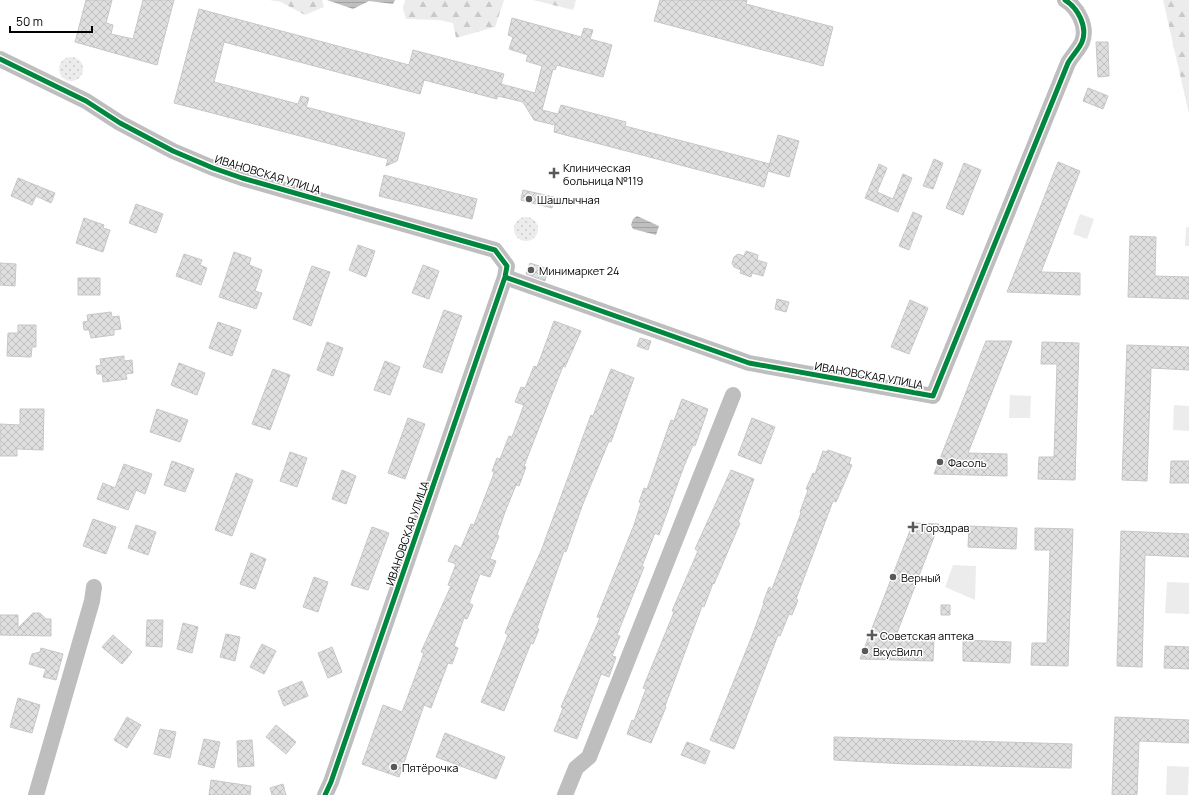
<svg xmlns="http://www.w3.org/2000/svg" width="1189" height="795" font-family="Manrope,sans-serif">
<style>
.grass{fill:url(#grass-dots)}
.forest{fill:url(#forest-firs)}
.green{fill:#ececec}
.water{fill:url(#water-rules)}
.building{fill:url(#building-cross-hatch);stroke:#c7c7c7}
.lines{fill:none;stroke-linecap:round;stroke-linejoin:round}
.minor{stroke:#bebebe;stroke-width:16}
.cycleway-casing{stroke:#fff;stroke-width:8}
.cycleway{stroke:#00873e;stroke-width:5}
.poi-dot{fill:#595959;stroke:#fff;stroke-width:1.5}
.labels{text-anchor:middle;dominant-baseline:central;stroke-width:3;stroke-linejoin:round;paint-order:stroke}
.poi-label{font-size:11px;fill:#000;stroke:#fff;text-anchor:start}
.street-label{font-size:11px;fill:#000;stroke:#fff}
</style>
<defs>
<pattern id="grass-dots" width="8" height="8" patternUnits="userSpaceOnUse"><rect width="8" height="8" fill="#ececec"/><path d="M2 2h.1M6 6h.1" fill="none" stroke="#c9c9c9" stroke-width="1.8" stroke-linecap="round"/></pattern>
<pattern id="forest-firs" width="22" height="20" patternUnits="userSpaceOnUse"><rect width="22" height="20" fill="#ececec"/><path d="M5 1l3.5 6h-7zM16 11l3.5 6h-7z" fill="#c9c9c9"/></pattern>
<pattern id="water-rules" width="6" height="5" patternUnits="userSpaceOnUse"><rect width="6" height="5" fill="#bfbfbf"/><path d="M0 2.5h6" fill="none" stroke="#a2a2a2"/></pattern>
<pattern id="building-cross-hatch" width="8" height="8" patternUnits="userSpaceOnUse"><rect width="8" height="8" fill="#dfdfdf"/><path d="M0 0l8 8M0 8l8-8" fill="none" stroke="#bebebe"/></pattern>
</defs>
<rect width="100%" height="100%" fill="#fff"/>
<path class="grass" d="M59 69a12 12 0 1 1 24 0a12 12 0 1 1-24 0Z
M514 229a12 12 0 1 1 24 0a12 12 0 1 1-24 0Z"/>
<path class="forest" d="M269 0H322L324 7 305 15 281 2Z
M405 0H504L495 27 456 38 453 23 439 20 406 19 403 9Z
M533 0H576L573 10Z
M1163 0H1189V114Z"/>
<path class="green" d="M1080 214 1094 219 1087 239 1073 234Z
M1186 227H1189V246H1185Z
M1010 395 1031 396 1030 418H1009Z
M1174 405 1189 406V431L1173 430Z
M953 565 976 566 975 600 945 587Z
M1167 582 1189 583V614L1165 613Z
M1167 766 1189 767 1188 795H1166Z"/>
<path class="water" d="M327 0H395L393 4 369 1 353 9Z
M637 216 659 226 656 235 633 229 631 225 633 219Z"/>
<path class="building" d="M86 0H112L106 23 113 25 111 34 133 39 143 0H174L157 65 75 42Z
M660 0H747L746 4 833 27 823 66 654 21Z
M199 9 409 65 413 50 504 74 501 84 535 93 542 66 526 61 528 55 509 49 513 37 508 35 512 18 581 37 584 28 593 30 590 39 612 45 603 77 557 65 555 70 553 69 542 110 558 114 561 105 626 122 625 126 770 164 768 169 778 135 799 141 789 177 768 171 764 187 554 132 555 125 534 120 523 102 498 96 497 99 424 80 420 94 224 42 214 82 298 104 301 96 309 98 306 107 405 133 397 161 386 166 388 159 174 103Z
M1096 42H1108L1109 76 1098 77Z
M1088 88 1108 96 1103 109 1083 101Z
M934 159 943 163 933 189 923 186Z
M1058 162 1080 171 1041 272 1080 273V295L1007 292Z
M964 163 981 170 963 215 946 208Z
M879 164 887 168 877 192 893 199 903 174 912 178 898 212 865 198Z
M384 175 477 199 472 219 379 196Z
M18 178 55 193 51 203 36 196 32 205 11 196Z
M523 190 554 197 552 208 521 200Z
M136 204 163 214 156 233 129 223Z
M913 212 922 216 909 250 899 246Z
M84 218 104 225 103 228 110 230 103 252 76 243Z
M1130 236 1156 237 1155 276 1189 277V299L1128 297Z
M358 245 375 251 366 277 349 270Z
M746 251 758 255 757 260 767 263 763 276 752 273 751 277 740 273 741 270 734 267 732 263 734 257 738 254 744 256Z
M234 252 251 258 249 265 262 270 255 291 262 293 256 309 219 297Z
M184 254 202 260 200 265 207 268 201 285 176 276Z
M0 263 16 264 15 286 0 285Z
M530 263 548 269 545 281 526 274Z
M423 265 439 271 429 299 412 293Z
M312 266 330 272 311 326 293 319Z
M78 278H100V295H78Z
M777 299 789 302 786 312 775 309Z
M910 300 928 308 909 354 891 347Z
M444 310 462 316 442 373 423 367Z
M111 312 112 317 119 316 121 329 114 330V335L91 338 89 330H84L83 322 88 321 87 315Z
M554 321 581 331 565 367 563 366 524 466 526 467 519 486 516 485 505 512 497 535 499 536 490 559 496 561 490 577 480 574 469 603 473 605 467 619 464 618 454 646 458 648 452 664 448 663 431 708 424 705 399 777 362 764 383 705 402 712 424 653 421 652 451 586 448 585 456 564 448 561 455 545 461 548 471 524 474 525 493 476 494 472 492 471 497 458 500 459 509 436 512 437 524 405 515 402 521 387 525 388 534 366 537 367Z
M218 322 241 330 232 356 209 348Z
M18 325H36V347H32L31 357 7 356 8 333H18Z
M640 338 651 341 648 350 637 346Z
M986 341H1012L968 453 1007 454V476L934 474Z
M327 342 343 348 333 376 317 370Z
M1042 342 1079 343 1075 480 1038 479 1039 457H1054L1057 364H1041Z
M1127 345 1189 347V370L1151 368 1147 481 1122 480Z
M124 356V361L132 360 133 373 126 374 127 379 103 382 102 374H97L96 366 101 365 100 359Z
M385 361 400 367 390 395 374 390Z
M179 363 205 373 197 395 171 385Z
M273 369 290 375 270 430 252 424Z
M611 369 634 378 611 442 609 441 582 506 566 552 564 551 537 628 539 629 533 644 531 643 504 711 481 702 508 635 505 633 511 618 541 551 591 415 593 416Z
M682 399 708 409 695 446 693 445 684 466 659 535 655 533 642 566 644 567 617 635 620 636 612 656 616 657 609 677 601 674 577 739 554 731 563 708 561 707 600 618 597 617 634 525 641 503 639 502 644 488 647 489 671 420 674 421Z
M20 409H44L43 450 17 449V456H0V424L20 425Z
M157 409 188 420 180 442 150 432Z
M408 418 425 424 405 479 388 473Z
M752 418 775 427 761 464 738 455Z
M828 450 851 458 849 464 852 465 836 502 833 501 796 599 798 600 792 615 789 614 780 636 778 635 734 749 710 740 752 636 764 603H763L769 587 772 589 801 513 800 512 808 490 806 489 813 473 815 474 823 451 827 452Z
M290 452 307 458 297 487 280 481Z
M172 461 194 469 185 492 164 485Z
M1171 461H1189V483H1170Z
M124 464 152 474 145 494 136 490 128 510 97 499 103 483 115 488Z
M342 470 356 476 346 504 332 499Z
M731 470 754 479 738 522 740 523 714 584 713 583 704 607 702 606 665 706 666 707 651 743 627 734 632 720 634 721 646 689 643 688 674 612 672 611 675 604 698 551 695 549Z
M236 473 253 480 232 536 215 530Z
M93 519 116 527 106 554 83 546Z
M913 523 939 524 895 638 934 639 933 661 860 659Z
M136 525 156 532 148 555 128 548Z
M969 526 1017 528 1016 549 968 547Z
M372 527 389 533 368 590 351 585Z
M1035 528 1073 529 1068 666 1031 665 1032 643H1047L1050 550H1035Z
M1121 531 1189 534V557L1145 555 1142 667 1117 666Z
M251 553 266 559 255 589 240 584Z
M314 577 328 582 318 612 303 607Z
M941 605H950V615H941Z
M33 613H40L46 619H51V636L0 635V615H18V628Z
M147 620H163L162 647 146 646Z
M183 623 198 627 192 653 177 649Z
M226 634 240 637 235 661 220 657Z
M113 635 132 652 122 664 102 647Z
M963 640 1011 642 1010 663 963 661Z
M262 644 276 651 264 674 250 667Z
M1165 646 1189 647V669L1164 668Z
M332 647 342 672 328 678 318 653Z
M41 648 63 654 56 680 43 677 46 669 29 664 32 654 40 652Z
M302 681 308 696 284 706 278 691Z
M18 698 40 705 32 733 10 727Z
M127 717 141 725 127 748 114 740Z
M1115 717 1189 720V743L1139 741 1137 795H1112Z
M276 725 296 742 286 754 266 737Z
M160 729 176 732 170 758 154 754Z
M445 733 505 757 496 779 436 757Z
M834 737 1072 744 1071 768 906 764 834 760Z
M204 739 220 742 214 768 198 764Z
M252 740 254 766 238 767 237 741Z
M687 742 710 751 705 764 681 755Z
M211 780 251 786 250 795H209Z
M283 784 286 795H272L270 788Z"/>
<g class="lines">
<path class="minor" d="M0 59 86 101 120 123 173 151 213 168 242 178 495 250 507 266 505 277 331 782 325 795
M505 277 749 363 933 396 1068 63C1072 56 1079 49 1082 42 1088 27 1078 8 1065 0
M36 795 92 601 94 587
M565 795 576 768 589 757 733 395"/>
<defs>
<path id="cycleway" d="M0 59 86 101 120 123 173 151 213 168 242 178 495 250 507 266 505 277 331 782 325 795
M505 277 749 363 933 396 1068 63C1072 56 1079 49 1082 42 1088 27 1078 8 1065 0"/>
</defs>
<use href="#cycleway" class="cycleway-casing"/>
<use href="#cycleway" class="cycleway"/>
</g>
<g class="poi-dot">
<path d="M552 167h4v4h4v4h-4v4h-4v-4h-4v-4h4z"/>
<circle cx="529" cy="199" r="4"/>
<circle cx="531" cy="270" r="4"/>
<circle cx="940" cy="462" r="4"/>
<path d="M911 521h4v4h4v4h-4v4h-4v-4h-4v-4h4z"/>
<circle cx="893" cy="577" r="4"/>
<path d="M870 629h4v4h4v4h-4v4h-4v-4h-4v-4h4z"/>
<circle cx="865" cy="651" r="4"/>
<circle cx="394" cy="767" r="4"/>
</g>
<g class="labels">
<g class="poi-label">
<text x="563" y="167">Клиническая<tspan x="563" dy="13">больница №119</tspan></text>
<text x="537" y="199">Шашлычная</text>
<text x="539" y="270">Минимаркет 24</text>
<text x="948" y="462">Фасоль</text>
<text x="921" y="527">Горздрав</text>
<text x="901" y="577">Верный</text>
<text x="880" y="635">Советская аптека</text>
<text x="873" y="651">ВкусВилл</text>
<text x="402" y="767">Пятёрочка</text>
</g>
<g class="street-label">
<text transform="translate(268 174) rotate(17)">ИВАНОВСКАЯ УЛИЦА</text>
<text transform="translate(869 375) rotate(10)">ИВАНОВСКАЯ УЛИЦА</text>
<text transform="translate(407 533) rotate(-71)">ИВАНОВСКАЯ УЛИЦА</text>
</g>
</g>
<path d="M10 26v6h82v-6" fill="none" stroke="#000000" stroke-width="2"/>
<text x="16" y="26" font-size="12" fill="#000000" stroke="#ffffff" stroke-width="3" paint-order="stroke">50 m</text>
</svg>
